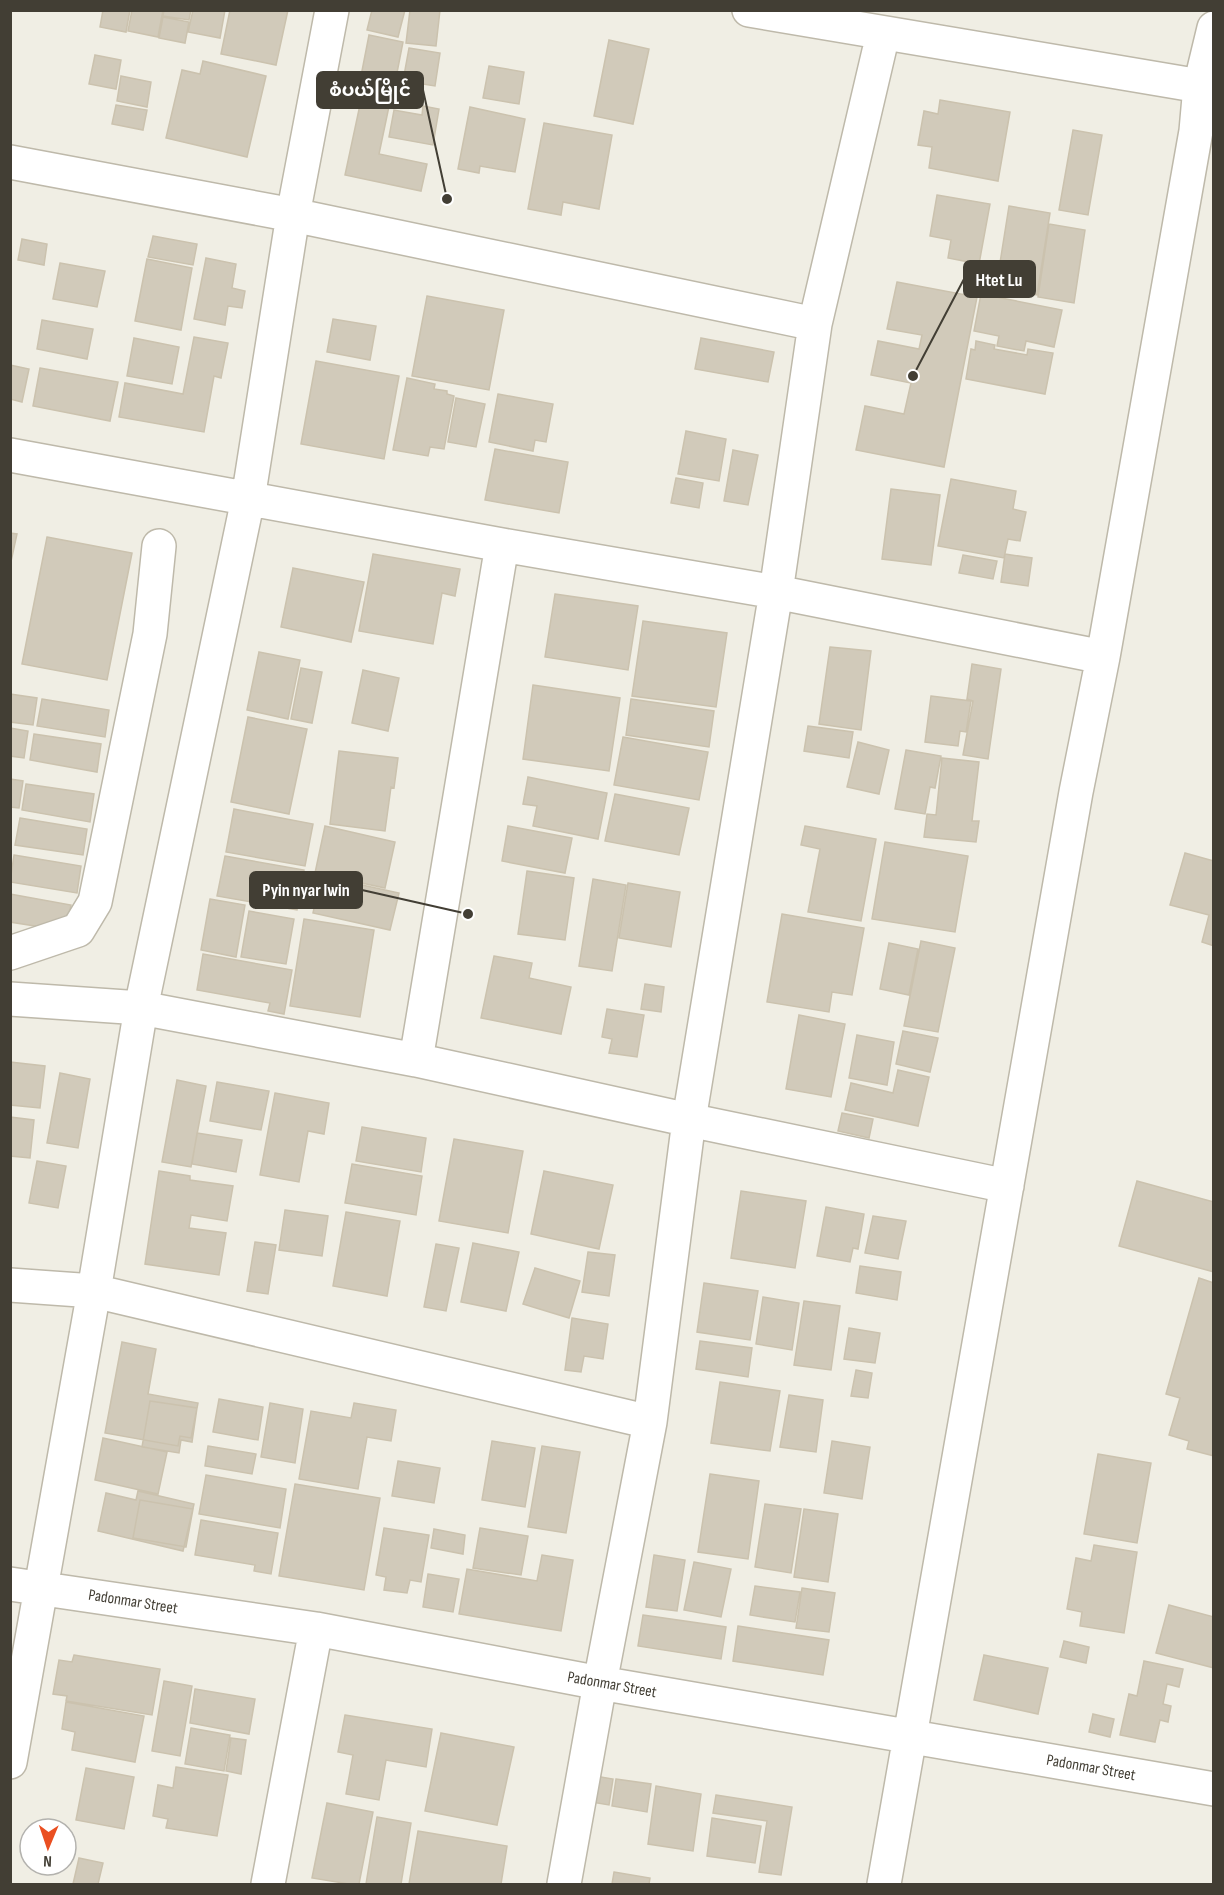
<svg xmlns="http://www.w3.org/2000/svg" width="1224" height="1895" font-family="'Sofia Sans Condensed','Noto Sans Myanmar',sans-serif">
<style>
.building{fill:#d1caba;stroke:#cbc2ae;stroke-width:1.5}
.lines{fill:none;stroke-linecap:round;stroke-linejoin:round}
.minor-casing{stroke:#beb9aa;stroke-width:36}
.minor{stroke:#fff;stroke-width:33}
.labels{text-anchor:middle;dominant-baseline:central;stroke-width:5;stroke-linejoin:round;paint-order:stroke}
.street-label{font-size:16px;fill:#423e34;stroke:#fff}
.leader{fill:none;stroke:#423e34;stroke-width:2}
.callout-dot{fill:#423e34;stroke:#fff;stroke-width:2}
.callout{fill:#423e34;stroke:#423e34;stroke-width:2}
.callout-label{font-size:18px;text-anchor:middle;font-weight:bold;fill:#fff}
</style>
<rect width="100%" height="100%" fill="#f0eee4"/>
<path class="building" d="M103 10H130L126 32 100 27Z
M132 10H163L158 37 128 31Z
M164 10H191L189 20 163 16Z
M193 10H225L220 38 188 32Z
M230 10H288L276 65 221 54Z
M372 10H405L398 37 367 30Z
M410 10H440L436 46 406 43Z
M163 17 189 22 185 43 159 38Z
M369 35 403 42 395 83 361 76Z
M609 40 649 49 633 124 594 116Z
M409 48 440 53 435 86 403 81Z
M95 55 121 60 116 89 89 84Z
M203 61 266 76 247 157 166 138 182 70 200 74Z
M489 66 524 72 519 104 483 98Z
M121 76 151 82 147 107 117 101Z
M364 86 392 92 379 154 427 164 421 191 345 175Z
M940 100 1010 112 998 181 929 168 932 147 918 145 924 111 938 114Z
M116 105 147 110 143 130 112 124Z
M423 106 439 109 433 145 389 137 394 110 422 115Z
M470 107 525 119 515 172 480 166 479 173 458 169Z
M544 123 612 135 599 209 563 202 561 215 528 209Z
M1073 130 1102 135 1088 215 1059 210Z
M937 195 990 204 979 264 948 258 951 240 930 236Z
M1009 206 1050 213 1037 295 996 288Z
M1049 224 1085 230 1074 303 1038 297Z
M153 236 197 244 193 265 148 257Z
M22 239 47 244 44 265 18 260Z
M206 258 236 264 232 288 245 291 242 308 228 306 225 325 194 319Z
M147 259 192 268 181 330 135 321Z
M60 263 105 271 97 307 53 299Z
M897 282 977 297 944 467 856 450 865 406 904 414 911 383 871 375 878 341 919 349 922 335 887 329Z
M981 294 1062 310 1054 347 1026 341 1024 351 997 346 999 336 974 331Z
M427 296 504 310 489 390 412 376Z
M333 319 376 326 370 360 327 352Z
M42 320 93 329 87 359 37 349Z
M194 337 228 343 221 378 214 376 204 432 119 417 125 383 183 394Z
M134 338 179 347 172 384 127 376Z
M701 338 774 352 768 382 695 369Z
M976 341 995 345 994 349 1027 355 1028 349 1053 353 1045 394 966 379 971 349 975 350Z
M316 361 399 376 384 459 301 444Z
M10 365 29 369 22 402 10 399Z
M40 368 118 382 110 421 33 406Z
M407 378 435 384 434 389 447 391V394L454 396 444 449 430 447 428 456 393 450Z
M498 394 553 404 546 442 535 440 533 451 489 442Z
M456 398 485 404 476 447 448 442Z
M686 431 726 439 719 481 678 474Z
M495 449 568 462 559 513 485 500Z
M733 450 758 455 748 505 724 501Z
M676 478 703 483 699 508 671 503Z
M951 479 1016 491 1013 509 1026 512 1020 541 1008 539 1004 558 938 546Z
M891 489 940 495 931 565 882 559Z
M10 533 17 534 10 566Z
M47 537 132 553 107 680 22 664Z
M373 554 460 569 455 596 442 593 433 644 359 631Z
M1005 554 1032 558 1028 586 1001 582Z
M963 555 997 561 993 579 959 573Z
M293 568 364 582 351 642 281 627Z
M555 594 638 606 628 670 545 657Z
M643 621 727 633 716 707 632 696Z
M830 647 871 651 861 730 819 724Z
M259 652 300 660 288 719 247 710Z
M972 664 1001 669 988 759 963 755 973 701 967 699Z
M301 668 322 672 312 723 291 719Z
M363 670 399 678 388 731 352 723Z
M533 685 620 698 609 771 523 759Z
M10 694 37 698 33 725 10 722Z
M931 696 971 701 966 732 960 731 958 746 925 742Z
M42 699 109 710 105 737 37 726Z
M631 699 714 711 709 747 626 735Z
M248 717 307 729 289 814 231 802Z
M808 726 853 732 849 758 804 751Z
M10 728 28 731 24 758 10 756Z
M34 734 101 744 97 772 30 760Z
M623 737 708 752 699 800 614 785Z
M858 742 889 750 879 794 847 787Z
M906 750 941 756 935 788 930 787 925 814 895 809Z
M339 751 398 758 394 788 391 787 385 831 330 824Z
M942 758 979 762 972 821H979L976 842 924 837 927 814 936 815Z
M528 777 607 793 598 839 533 826 537 806 523 804Z
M10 779 23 781 19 808 10 807Z
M26 784 94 794 90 822 22 810Z
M615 794 689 808 679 855 605 841Z
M234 809 313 824 305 866 226 852Z
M20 818 87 829 83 855 15 845Z
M325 826 395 842 385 888 315 873Z
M508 826 572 838 565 873 502 861Z
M805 826 876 839 861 921 808 912 820 849 801 845Z
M885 842 968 856 955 932 872 919Z
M1185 853 1214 861V946L1202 942 1209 915 1170 905Z
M14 855 81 866 77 893 10 882Z
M225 856 304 870 297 910 217 896Z
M527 871 574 878 565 940 518 934Z
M321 876 399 893 390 930 313 913Z
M593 879 626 885 612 971 579 966Z
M628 883 680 892 671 947 619 938Z
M10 894 71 905 66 931 10 922Z
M210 899 245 905 236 957 201 950Z
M249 911 294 919 286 964 241 957Z
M782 914 864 928 852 995 832 992 829 1012 767 1002Z
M304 919 374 930 360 1017 290 1006Z
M921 941 955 948 938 1032 904 1026Z
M889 943 918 949 909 995 880 989Z
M203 954 292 970 284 1014 268 1011 270 1003 197 990Z
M494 956 532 963 529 978 571 987 561 1034 481 1018Z
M645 984 664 987 661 1012 641 1009Z
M607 1009 644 1015 637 1057 609 1053 612 1039 602 1037Z
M799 1015 845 1024 831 1097 786 1089Z
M903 1031 938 1038 930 1072 896 1064Z
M857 1035 894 1042 887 1085 849 1078Z
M10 1062 45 1066 40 1108 10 1105Z
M898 1070 929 1077 918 1126 845 1110 851 1083 893 1093Z
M60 1073 90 1079 78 1148 47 1143Z
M177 1080 206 1086 191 1167 162 1162Z
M217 1082 269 1091 261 1130 210 1121Z
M275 1093 329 1103 324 1134 308 1131 299 1182 260 1175Z
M842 1113 873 1119 869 1138 838 1131Z
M10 1117 34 1120 30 1158 10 1156Z
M362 1127 426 1138 421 1172 356 1161Z
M197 1133 242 1140 236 1172 192 1164Z
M454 1139 523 1151 508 1233 439 1221Z
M37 1161 66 1166 58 1208 29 1203Z
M352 1164 422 1176 416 1215 345 1203Z
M159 1171 190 1176V1180L233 1186 227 1221 191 1215 189 1228 226 1233 219 1275 145 1264Z
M544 1171 613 1185 599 1249 531 1234Z
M1137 1181 1214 1202V1272L1119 1246Z
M741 1191 806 1201 795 1268 731 1258Z
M826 1207 864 1214 858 1249 853 1248 850 1262 817 1256Z
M285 1210 328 1216 322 1256 279 1250Z
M346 1212 400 1221 387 1296 333 1286Z
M873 1216 906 1221 898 1259 865 1253Z
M255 1242 276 1245 268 1294 247 1291Z
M473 1243 519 1252 506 1311 461 1302Z
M436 1244 459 1248 446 1311 424 1307Z
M588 1252 615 1255 609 1296 582 1292Z
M860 1266 901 1272 897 1300 856 1293Z
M535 1268 580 1281 569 1318 523 1304Z
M1199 1278 1214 1283V1456L1187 1449 1189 1441 1169 1435 1180 1398 1166 1394Z
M704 1283 758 1291 750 1340 697 1332Z
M763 1297 799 1303 792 1350 756 1344Z
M804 1301 840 1306 831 1370 794 1365Z
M572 1318 608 1324 603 1359 584 1356 581 1372 565 1370Z
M849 1328 880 1333 875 1363 844 1359Z
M700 1341 752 1348 748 1377 696 1369Z
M122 1342 156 1349 148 1394 198 1403 191 1438 180 1436 178 1446 105 1433Z
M856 1370 872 1373 868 1398 851 1396Z
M720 1382 780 1391 770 1451 711 1443Z
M789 1395 823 1400 816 1452 780 1447Z
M219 1399 263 1407 258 1440 213 1432Z
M150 1401 197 1408 192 1442 181 1440 179 1453 142 1447Z
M270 1403 303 1409 295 1463 261 1457Z
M354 1403 396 1410 391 1441 367 1437 358 1489 299 1479 311 1411 351 1418Z
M103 1438 167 1452 158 1494 95 1480Z
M492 1441 535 1448 525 1507 482 1500Z
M832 1441 870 1447 862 1499 824 1493Z
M208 1446 256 1454 252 1474 205 1466Z
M542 1446 580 1452 566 1533 528 1527Z
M1098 1454 1151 1463 1137 1543 1084 1534Z
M398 1461 440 1468 434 1503 392 1496Z
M710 1474 759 1481 748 1559 698 1552Z
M206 1475 286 1489 280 1528 199 1514Z
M295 1484 380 1498 364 1590 279 1576Z
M138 1491 194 1504 183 1551 98 1531 106 1493 136 1500Z
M140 1500 193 1509 186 1547 133 1538Z
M765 1504 801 1509 791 1573 755 1567Z
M804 1509 838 1514 828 1582 794 1577Z
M201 1520 278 1533 271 1574 254 1571 255 1565 195 1555Z
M384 1528 429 1535 421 1582 410 1580 407 1593 384 1590 386 1577 376 1575Z
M480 1528 528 1536 521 1575 473 1568Z
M434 1529 465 1535 463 1554 431 1548Z
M1094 1545 1137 1552 1124 1633 1080 1626 1082 1612 1067 1609 1076 1558 1091 1561Z
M542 1555 573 1560 561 1631 459 1614 467 1569 537 1581Z
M654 1555 685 1560 677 1611 646 1607Z
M694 1562 731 1569 721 1617 684 1610Z
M428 1574 459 1579 453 1612 423 1607Z
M755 1586 800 1592 795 1622 750 1615Z
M802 1588 835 1593 829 1632 796 1628Z
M1169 1605 1214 1617V1668L1156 1653Z
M643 1615 726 1627 721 1659 638 1646Z
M738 1626 829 1640 823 1675 733 1661Z
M1064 1641 1089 1647 1086 1663 1060 1657Z
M74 1655 160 1669 152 1715 66 1701 67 1696 53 1694 59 1660 72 1662Z
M984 1655 1048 1668 1038 1714 974 1700Z
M1144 1661 1183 1669 1179 1687 1167 1684 1163 1704 1171 1706 1168 1722 1160 1720 1155 1742 1120 1735 1129 1694 1137 1696Z
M164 1681 192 1686 180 1756 152 1751Z
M195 1689 255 1699 249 1734 190 1723Z
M66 1702 144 1716 135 1762 72 1750 75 1732 62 1729Z
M1093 1714 1114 1719 1110 1737 1089 1732Z
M345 1715 432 1729 426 1767 386 1760 379 1800 346 1794 353 1755 338 1752Z
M191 1728 230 1735 224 1771 185 1764Z
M441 1733 514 1747 497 1825 425 1811Z
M231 1738 246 1740 241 1774 226 1771Z
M176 1767 228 1775 217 1836 166 1828 168 1819 153 1816 158 1785 173 1788Z
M86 1768 134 1777 124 1829 76 1820Z
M595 1776 613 1779 609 1805 591 1802Z
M616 1779 651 1784 647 1812 612 1806Z
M656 1786 701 1794 693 1851 648 1844Z
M716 1795 792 1807 781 1875 759 1872 767 1821 713 1813Z
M327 1803 373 1812 359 1884H349L312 1878Z
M377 1817 411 1823 401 1884H366Z
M712 1818 761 1826 755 1863 707 1856Z
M418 1831 507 1846 501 1884H409Z
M79 1858 103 1863 98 1884H73Z
M614 1872 650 1878 649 1884H612Z"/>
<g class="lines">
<defs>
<path id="minor" d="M749 10 1200 86
M10 162 293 215 815 324
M10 455 502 545 776 592 1103 657
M10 953 78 930 95 902 150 634 159 546
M10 999 141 1008 416 1060 689 1120 1007 1186
M416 1060 502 545
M10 1285 94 1291 650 1422
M10 1584 316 1629 600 1683 1214 1789
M10 1762 94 1291 141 1008 248 499 293 215 332 10
M268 1884 316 1629
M564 1884 600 1683 650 1422 689 1120 776 592 815 324 883 34
M884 1884 1076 792 1103 657 1196 131 1200 86 1214 28"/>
</defs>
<use href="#minor" class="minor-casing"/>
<use href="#minor" class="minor"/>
</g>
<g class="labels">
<g class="street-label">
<text transform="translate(133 1602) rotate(9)">Padonmar Street</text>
<text transform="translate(612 1685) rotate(10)">Padonmar Street</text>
<text transform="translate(1091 1768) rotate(10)">Padonmar Street</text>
</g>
</g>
<path class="leader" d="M447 199L423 90M913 376L964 279M468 914L362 890"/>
<g class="callout-dot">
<circle cx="447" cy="199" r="6"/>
<circle cx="913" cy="376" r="6"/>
<circle cx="468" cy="914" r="6"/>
</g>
<g class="callout">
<rect x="317" y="72" width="106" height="36" rx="6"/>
<rect x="964" y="261" width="71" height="36" rx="6"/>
<rect x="250" y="872" width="112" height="36" rx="6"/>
</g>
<g class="callout-label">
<text x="370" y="96">စံပယ်မြိုင်</text>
<text x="999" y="286">Htet Lu</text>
<text x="306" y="896">Pyin nyar lwin</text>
</g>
<rect width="1224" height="1895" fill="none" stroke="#423e34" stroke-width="24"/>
<g transform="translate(48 1847) rotate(182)"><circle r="28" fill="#ffffff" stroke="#b3b2ae" stroke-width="1.5"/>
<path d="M0-4.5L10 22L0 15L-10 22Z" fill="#ea4f21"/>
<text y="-9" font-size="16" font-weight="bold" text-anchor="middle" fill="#423e34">N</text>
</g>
</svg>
